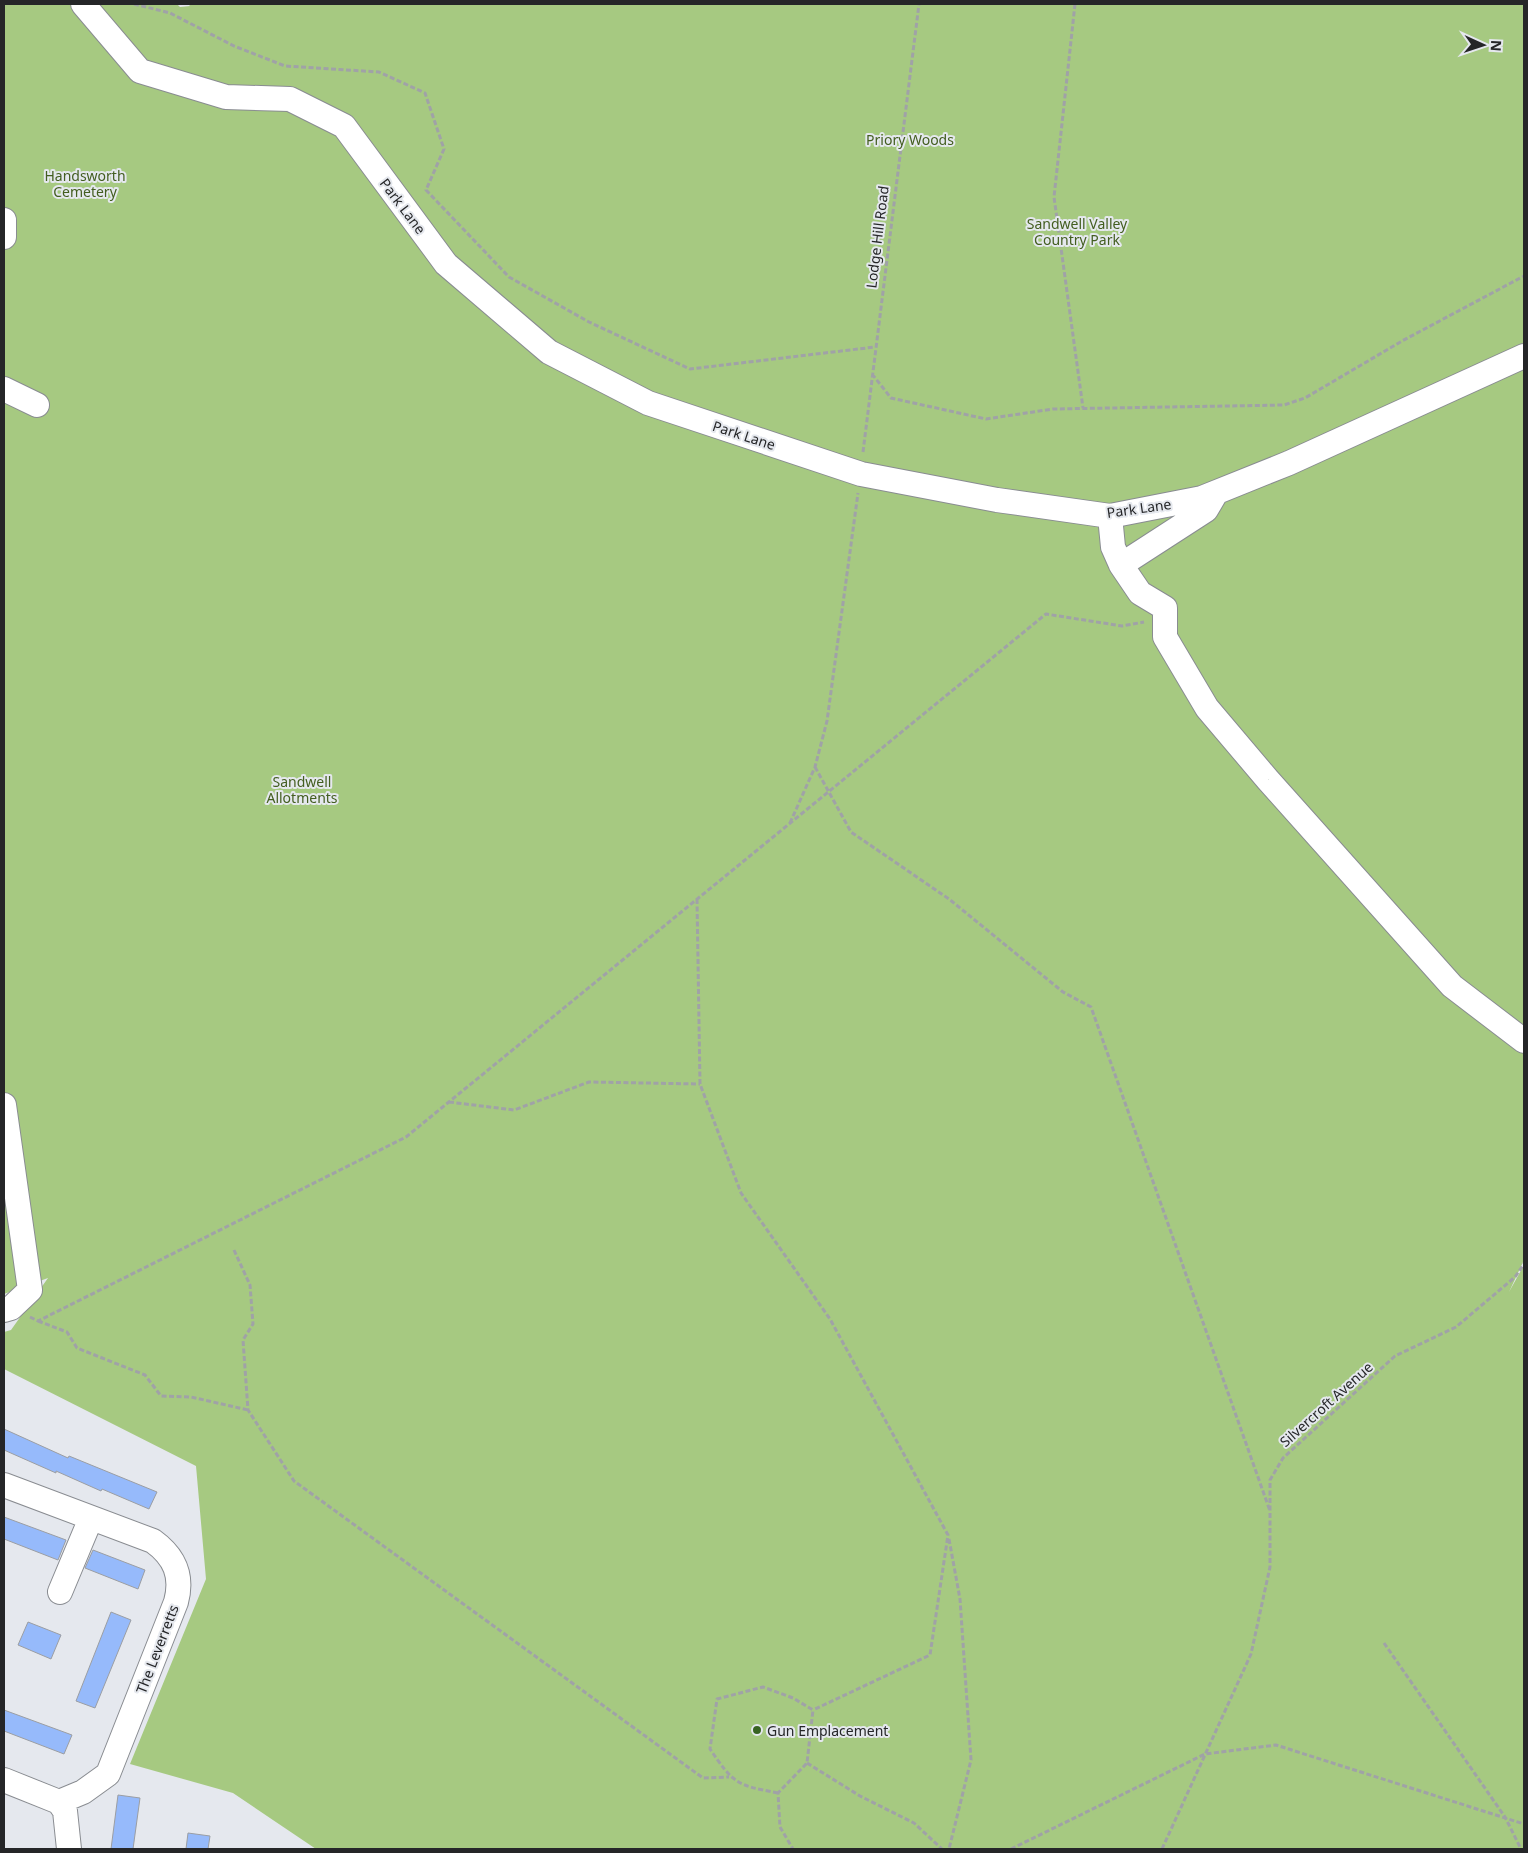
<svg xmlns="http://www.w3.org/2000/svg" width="1528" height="1853" font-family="'Noto Sans',sans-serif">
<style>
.green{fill:#a6c981}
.building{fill:#96bafb;stroke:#9b9ea3}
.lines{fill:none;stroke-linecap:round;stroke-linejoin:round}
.minor-casing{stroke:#898c91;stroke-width:26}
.path{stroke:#a0a2a7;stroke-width:3;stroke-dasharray:5 2.5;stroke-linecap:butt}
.minor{stroke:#fff;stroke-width:24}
.poi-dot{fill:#386422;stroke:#e5e8ee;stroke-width:2}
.labels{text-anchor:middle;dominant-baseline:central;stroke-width:4;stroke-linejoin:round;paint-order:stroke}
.park-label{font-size:14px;fill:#435e20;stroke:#e5e8ee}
.street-label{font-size:14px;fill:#252628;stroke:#e5e8ee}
.poi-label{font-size:14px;fill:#252628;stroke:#e5e8ee;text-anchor:start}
</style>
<rect width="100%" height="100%" fill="#e5e8ee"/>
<path class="green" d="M4 4H177L180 7 190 6 188 4H1524V1260L1509 1292 1524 1265V1849H316L233 1793 130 1764 206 1579 196 1466 4 1369V1332L11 1330 48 1278 4 1294Z"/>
<path class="building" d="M4 1429 68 1458 69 1456 157 1492 149 1509 102 1489 101 1491 56 1471V1473L4 1450Z
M4 1517 66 1540 58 1560 4 1539Z
M93 1550 145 1570 138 1589 85 1568Z
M111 1612 131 1620 95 1708 76 1701Z
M28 1622 61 1635 51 1659 18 1645Z
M4 1710 72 1735 64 1754 4 1731Z
M118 1795 140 1798 133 1849H111Z
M188 1833 210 1836 208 1849H186Z"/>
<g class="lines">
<defs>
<path id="minor" d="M83 4 140 71 226 97 290 99 344 126 446 264 549 352 648 403 861 474 997 500 1110 516 1202 498 1289 463 1524 356
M4 220V237
M4 389 37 405
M1110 516 1113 547 1121 565 1140 593 1165 608V637L1207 708 1268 780 1452 986 1524 1041
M1121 565 1206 510 1216 493
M4 1105 30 1290 11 1308 4 1310
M4 1485 153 1541C175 1557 183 1576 176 1602L108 1774 83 1792 59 1802
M60 1592 91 1518
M4 1780 59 1802 65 1811 69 1849"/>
</defs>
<use href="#minor" class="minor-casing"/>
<path class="path" d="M134 4 170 13 234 46 285 66 379 72 425 93 444 149 426 190 509 277 589 322 690 369 875 347
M1075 4 1054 197 1083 408
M872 374 891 398 986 419 1053 409 1284 405 1305 398 1402 341 1524 276
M863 452 919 4
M815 767 851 832 949 899 1063 992 1091 1007 1270 1511
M790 823 815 767 827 721 858 493
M697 899 700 1084 741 1193 830 1319 948 1535 930 1655 813 1710
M449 1102 514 1110 589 1082 700 1084
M234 1250 250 1285 253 1324 243 1340 248 1410 294 1481 703 1778 729 1777
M30 1317 38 1321 406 1137 1046 614 1122 626 1144 622
M38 1321 67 1332 77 1348 145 1375 161 1396 191 1397 248 1410
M949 1539 960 1599 971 1760 949 1849
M1384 1643 1505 1817 1521 1849
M807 1763 860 1796 914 1823 942 1849
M778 1793C736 1785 734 1784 710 1749L717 1699 763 1687 793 1698 813 1710 807 1763 778 1793 780 1827 793 1849
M1011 1849 1205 1754 1276 1745 1524 1824
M1162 1849 1251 1654 1270 1567V1480L1283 1458 1395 1356 1456 1327 1515 1277 1524 1264"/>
<use href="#minor" class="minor"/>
</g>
<circle class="poi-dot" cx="757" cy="1730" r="5"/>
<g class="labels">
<g class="park-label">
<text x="910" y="139">Priory Woods</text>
<text x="85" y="175">Handsworth<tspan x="85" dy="16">Cemetery</tspan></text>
<text x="1077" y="223">Sandwell Valley<tspan x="1077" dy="16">Country Park</tspan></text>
<text x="302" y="781">Sandwell<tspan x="302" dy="16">Allotments</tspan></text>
</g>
<g class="street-label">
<text transform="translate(403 206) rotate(53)">Park Lane</text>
<text transform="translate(877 237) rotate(-83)">Lodge Hill Road</text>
<text transform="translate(744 435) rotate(18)">Park Lane</text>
<text transform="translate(1139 508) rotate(-8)">Park Lane</text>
<text transform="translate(1326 1404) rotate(-42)">Silvercroft Avenue</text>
<text transform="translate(157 1649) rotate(-69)">The Leverretts</text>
</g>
<g class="poi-label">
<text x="767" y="1730">Gun Emplacement</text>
</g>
</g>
<rect width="1528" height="1853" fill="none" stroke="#252628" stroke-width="10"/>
<g transform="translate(1483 45) rotate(93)" stroke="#e5e8ee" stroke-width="4" paint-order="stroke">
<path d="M0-4L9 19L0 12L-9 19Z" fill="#252628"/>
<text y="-8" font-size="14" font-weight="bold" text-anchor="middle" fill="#252628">N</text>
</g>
</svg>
